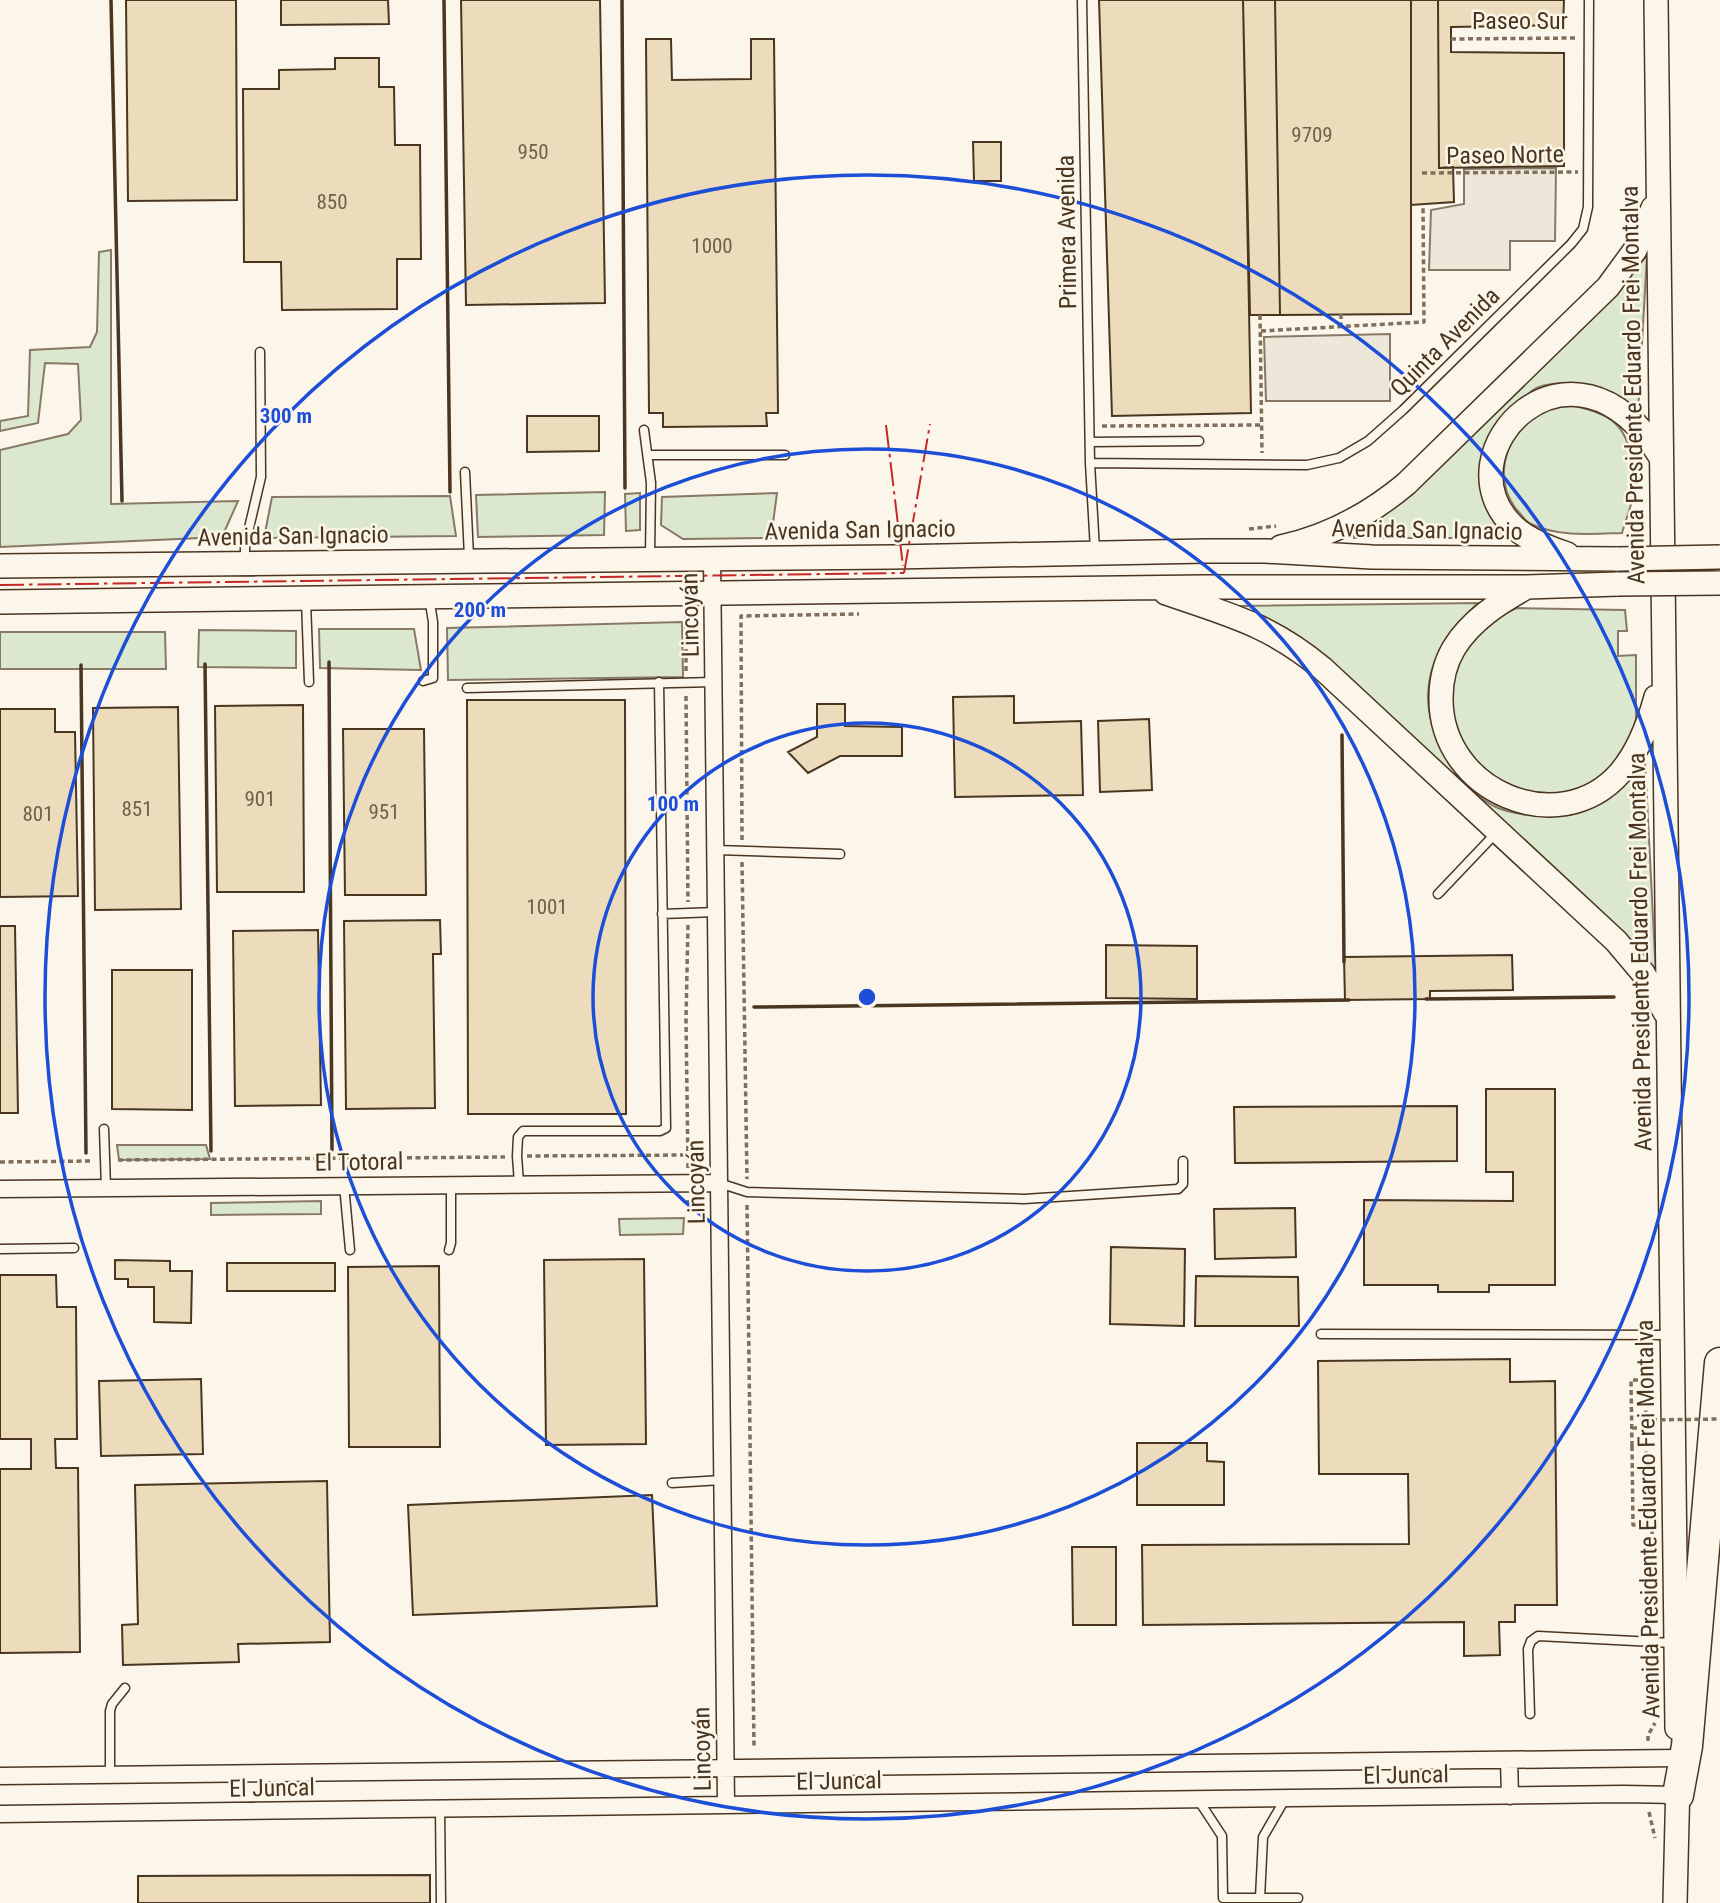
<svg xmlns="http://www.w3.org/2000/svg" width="1720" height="1903" font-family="'Roboto Condensed',sans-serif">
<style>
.green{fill:#dce7d0;stroke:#887966;stroke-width:2}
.parking{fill:#ede7d9;stroke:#887966;stroke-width:2}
.building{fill:#ecdcbc;stroke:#4a3520;stroke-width:2}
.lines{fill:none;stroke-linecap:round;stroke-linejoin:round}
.lane-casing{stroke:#4a3520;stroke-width:11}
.street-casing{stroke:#4a3520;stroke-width:19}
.secondary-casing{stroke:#4a3520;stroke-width:26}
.highway-casing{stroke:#4a3520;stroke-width:33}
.path{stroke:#7f6f5c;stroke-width:3.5;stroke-dasharray:5 3.5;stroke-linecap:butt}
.lane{stroke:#fbf6e9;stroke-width:8}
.street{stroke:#fbf6e9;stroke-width:16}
.secondary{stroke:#fbf6e9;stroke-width:23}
.highway{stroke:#fbf6e9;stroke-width:30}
.secondary-bridge-casing{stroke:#4a3520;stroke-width:26;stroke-linecap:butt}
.path-bridge{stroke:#7f6f5c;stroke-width:3.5;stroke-dasharray:5 3.5;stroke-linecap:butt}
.secondary-bridge{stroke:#fbf6e9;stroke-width:23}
.wall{stroke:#4a3520;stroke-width:3.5}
.power{stroke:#c62828;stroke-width:2;stroke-dasharray:24 5 3.5 5;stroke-linecap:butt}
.ring{fill:none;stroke:#1d4ed8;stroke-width:3.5}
.labels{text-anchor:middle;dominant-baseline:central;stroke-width:5;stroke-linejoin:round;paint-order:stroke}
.number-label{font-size:21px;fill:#725f47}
.street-label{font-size:24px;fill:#4a3520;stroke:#fbf6e9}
.centre{fill:#1d4ed8;stroke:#fbf6e9;stroke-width:3.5}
.ring-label{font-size:21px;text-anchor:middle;font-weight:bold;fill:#1d4ed8;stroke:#fbf6e9;stroke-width:5;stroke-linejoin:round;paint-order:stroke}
</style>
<rect width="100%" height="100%" fill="#fbf6e9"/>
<path class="green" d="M111 250V504L238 501 222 537 0 547V450L68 434 81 420 78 364 45 363 38 423 0 431V421L28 416 30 350 90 347 97 332 99 252Z
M1647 255 1638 413C1623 396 1605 387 1582 384 1568 383 1553 382 1539 387 1534 388 1530 393 1526 396 1497 416 1478 447 1482 483 1484 501 1494 522 1504 538H1354L1353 533C1409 500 1455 450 1502 405 1552 356 1603 309 1647 255Z
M1572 405C1607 414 1624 420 1632 458 1634 468 1635 481 1634 491 1632 505 1626 519 1622 533 1592 534 1558 537 1531 524 1525 521 1521 514 1516 509 1494 480 1504 440 1531 417 1542 407 1557 407 1572 405Z
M605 492 604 535 478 537 476 495Z
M640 493V530L626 531 625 494Z
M777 493 771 538 683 539 661 525 662 497Z
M450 496 456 536 264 538 272 497Z
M1478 603C1453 626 1429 657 1428 694 1427 736 1460 791 1498 808 1519 816 1556 819 1578 813 1606 803 1625 782 1645 761L1656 976 1618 932 1238 610 1239 606Z
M1517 608 1625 610 1627 631H1618V656L1636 655V720L1625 755 1601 783 1571 796 1522 794 1469 760 1453 729 1448 693 1454 667 1472 639 1487 621Z
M682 622 683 677 448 680 447 628Z
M319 629H414L421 670 320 668Z
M199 630 296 631V668L198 667Z
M0 632H165L166 669H0Z
M117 1145H206L210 1159 119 1160Z
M321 1201V1214L211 1215V1203Z
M684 1218 683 1234 620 1235 619 1219Z"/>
<path class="parking" d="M1556 168 1555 241H1510V270H1429L1431 210 1464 204V169Z
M1390 334V401H1266L1264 337Z"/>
<path class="building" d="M126 0H236L237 200 128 201Z
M281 0H388L389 24 281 25Z
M461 0H600L605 303 466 305Z
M1099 0H1243L1251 413 1112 416Z
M1243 0H1275L1280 315H1250Z
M1275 0H1411V314L1280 315Z
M1411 0H1438L1439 168 1453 167 1454 202 1411 205Z
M1438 0H1564L1563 25 1451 27V52L1564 53V166L1439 168Z
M646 39H671L672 80 751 79V39H774L778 413H766L767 426 663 427V413H649Z
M335 58H379V87H394L395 145H420L421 259H397V309L282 310 281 262H244L243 89H279V70L335 69Z
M973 142H1001V181H974Z
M527 416H599V451L527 452Z
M1014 696V723L1081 721 1083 795 955 797 953 697Z
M467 700H625L626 1114H468Z
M817 704H845V726L902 727V756H840L808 773 788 752 817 737Z
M303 705 304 892H217L215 706Z
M178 707 181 909 95 910 93 708Z
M0 709H55V732H75L78 896 0 897Z
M1149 719 1152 790 1100 792 1098 721Z
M343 729H424L426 895H345Z
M440 920 441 954H433L435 1108 346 1109 344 921Z
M0 926H15L18 1113H0Z
M318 930 321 1105 235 1106 233 931Z
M1106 945 1197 946V999L1106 998Z
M1512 955 1513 990 1430 991V999L1345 1000 1344 957Z
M112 970H192V1110L112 1109Z
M1486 1089H1555V1285H1489V1292H1438V1285H1364V1200L1513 1201V1172H1486Z
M1457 1106V1161L1235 1163 1234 1107Z
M1295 1208 1296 1257 1215 1259 1214 1209Z
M1111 1247 1185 1249 1184 1326 1110 1324Z
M644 1259 646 1444 546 1445 544 1260Z
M115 1260 170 1261V1271H192L191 1323 154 1322V1287H128V1279H115Z
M227 1263H335V1291H227Z
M439 1266 440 1447H349L348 1267Z
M0 1275H56L57 1307H76L77 1439H55L56 1468H78L80 1652 0 1653V1469H31V1439H0Z
M1196 1276 1298 1277 1299 1326H1195Z
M1510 1359V1382L1555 1381 1557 1605H1515V1622H1499L1500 1655 1464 1656V1622L1143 1625 1142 1545 1409 1544 1408 1474H1319L1318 1361Z
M201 1379 203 1454 101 1456 99 1381Z
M1137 1443H1207V1461L1224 1462V1505H1137Z
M327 1481 330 1642 238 1644 239 1662 123 1665 122 1625 138 1624 135 1485Z
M652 1495 657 1606 413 1615 408 1505Z
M1072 1547H1116V1625H1073Z
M430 1875V1903H138V1876Z"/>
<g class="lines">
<defs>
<path id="lane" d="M1082 0 1090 463 1095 550
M644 430 651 483 650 556
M1090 442 1199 441
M649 455H785
M1090 463 1307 465 1339 458 1368 441 1403 410 1571 244 1583 229 1588 207 1589 0
M465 472 469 557
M245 561V545L261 477 260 352
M306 601 309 682
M423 681 433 678V622L429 597
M467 688 714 682
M716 850 840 854
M1438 894 1496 833
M662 914 716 912
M104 1129 106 1188
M519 1183 517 1156 518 1137 523 1131H660L666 1128 659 682
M719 1183 747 1192 1024 1199 1178 1189 1183 1184V1161
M344 1185 350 1250
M0 1249 74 1248
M449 1250 451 1243V1184
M1321 1334 1671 1335
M672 1483 722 1480
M1530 1714 1528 1649 1531 1641 1538 1636 1673 1643
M110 1775V1711L112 1704 125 1688
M1199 1801 1222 1836 1223 1898H1298
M440 1808 441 1903
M1260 1898 1263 1837 1285 1799"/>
<path id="street" d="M712 558 726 1805
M0 1189 719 1183
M1509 1760 1510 1796
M0 1776 1677 1758
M0 1814 1623 1794 1678 1795"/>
<path id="secondary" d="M1656 0 1677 1728
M1281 547C1327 537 1370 514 1406 484L1608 287 1635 250 1653 208
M1567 554C1549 548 1528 540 1514 527 1436 452 1573 314 1660 456
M0 566 893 557 1205 551H1265L1372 557 1618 559
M1527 587C1500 602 1471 620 1454 648 1445 663 1441 681 1441 698 1440 791 1559 842 1620 773 1638 752 1649 723 1656 697
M1166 593C1229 615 1269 624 1322 668L1616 941 1643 973 1665 1012
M0 602 1204 587H1527L1618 584
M1675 1903 1678 1780"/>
<path id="highway" d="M1678 1795 1687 1746 1720 1363"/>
</defs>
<use href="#lane" class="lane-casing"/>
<use href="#street" class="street-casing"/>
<use href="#secondary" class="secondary-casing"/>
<use href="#highway" class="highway-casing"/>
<path class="path" d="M1451 39 1576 38
M1422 173 1578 172
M1341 314V327
M1260 315 1262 453
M1261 331 1424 322 1423 205
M1102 426 1261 425
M1249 529 1276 526
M686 671V617
M686 696 688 902
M742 840 741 616 859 614
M742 862 747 1179
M527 1156 688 1155
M118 1160 505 1157
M0 1162 92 1161
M688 1168 686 1019 688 924
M688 1200 689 1211
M747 1205 754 1748
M1632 1428H1654
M1632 1446 1631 1380H1645L1646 1420
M1652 1529 1654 1587
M1648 1741V1735L1655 1723
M1649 1812 1655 1838"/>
<use href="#lane" class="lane"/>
<use href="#street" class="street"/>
<use href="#secondary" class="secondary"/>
<use href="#highway" class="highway"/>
<defs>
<path id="secondary-bridge" d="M1618 559 1720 557
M1618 584 1720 583"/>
</defs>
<use href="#secondary-bridge" class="secondary-bridge-casing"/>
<path class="path-bridge" d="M1632 1446 1633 1525H1647L1646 1420 1720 1419"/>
<use href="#secondary-bridge" class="secondary-bridge"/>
<path class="wall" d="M111 0 122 501
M444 0 450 492
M622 0 625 488
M329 662 332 1150
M205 664 211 1151
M81 665 86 1153
M1342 735 1344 962
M1426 999 1614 997
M754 1007 1349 1000"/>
<path class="power" d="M886 425 903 566
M904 573 930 424
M0 585 904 573"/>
</g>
<g class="ring">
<circle cx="867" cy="997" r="274"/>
<circle cx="867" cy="997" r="548"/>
<circle cx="867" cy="997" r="822"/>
</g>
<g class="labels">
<g class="number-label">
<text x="1312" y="135">9709</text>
<text x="533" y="152">950</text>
<text x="332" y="202">850</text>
<text x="712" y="246">1000</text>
<text x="260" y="799">901</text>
<text x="137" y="809">851</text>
<text x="384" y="812">951</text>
<text x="38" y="814">801</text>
<text x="547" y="907">1001</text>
</g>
<g class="street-label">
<text x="1520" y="21">Paseo Sur</text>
<text transform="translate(1505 155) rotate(-1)">Paseo Norte</text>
<text transform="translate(1067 232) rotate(-91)">Primera Avenida</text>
<text transform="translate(1445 342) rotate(-45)">Quinta Avenida</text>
<text transform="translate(1633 385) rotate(-91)">Avenida Presidente Eduardo Frei Montalva</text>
<text transform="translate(860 530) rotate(-1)">Avenida San Ignacio</text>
<text transform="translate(1427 530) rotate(1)">Avenida San Ignacio</text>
<text transform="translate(293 536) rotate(-1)">Avenida San Ignacio</text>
<text transform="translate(690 615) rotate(-91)">Lincoyán</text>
<text transform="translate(1640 952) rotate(-91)">Avenida Presidente Eduardo Frei Montalva</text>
<text transform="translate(359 1162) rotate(-1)">El Totoral</text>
<text transform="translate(696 1182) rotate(-91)">Lincoyán</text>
<text transform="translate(1648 1519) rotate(-91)">Avenida Presidente Eduardo Frei Montalva</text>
<text transform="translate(702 1749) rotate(-91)">Lincoyán</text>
<text transform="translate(1406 1775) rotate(-1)">El Juncal</text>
<text transform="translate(839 1781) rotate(-1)">El Juncal</text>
<text transform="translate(272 1788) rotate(-1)">El Juncal</text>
</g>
</g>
<circle cx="867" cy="997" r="10" class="centre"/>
<g class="ring-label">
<text x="286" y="423">300 m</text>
<text x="480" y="617">200 m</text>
<text x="673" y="811">100 m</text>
</g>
</svg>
